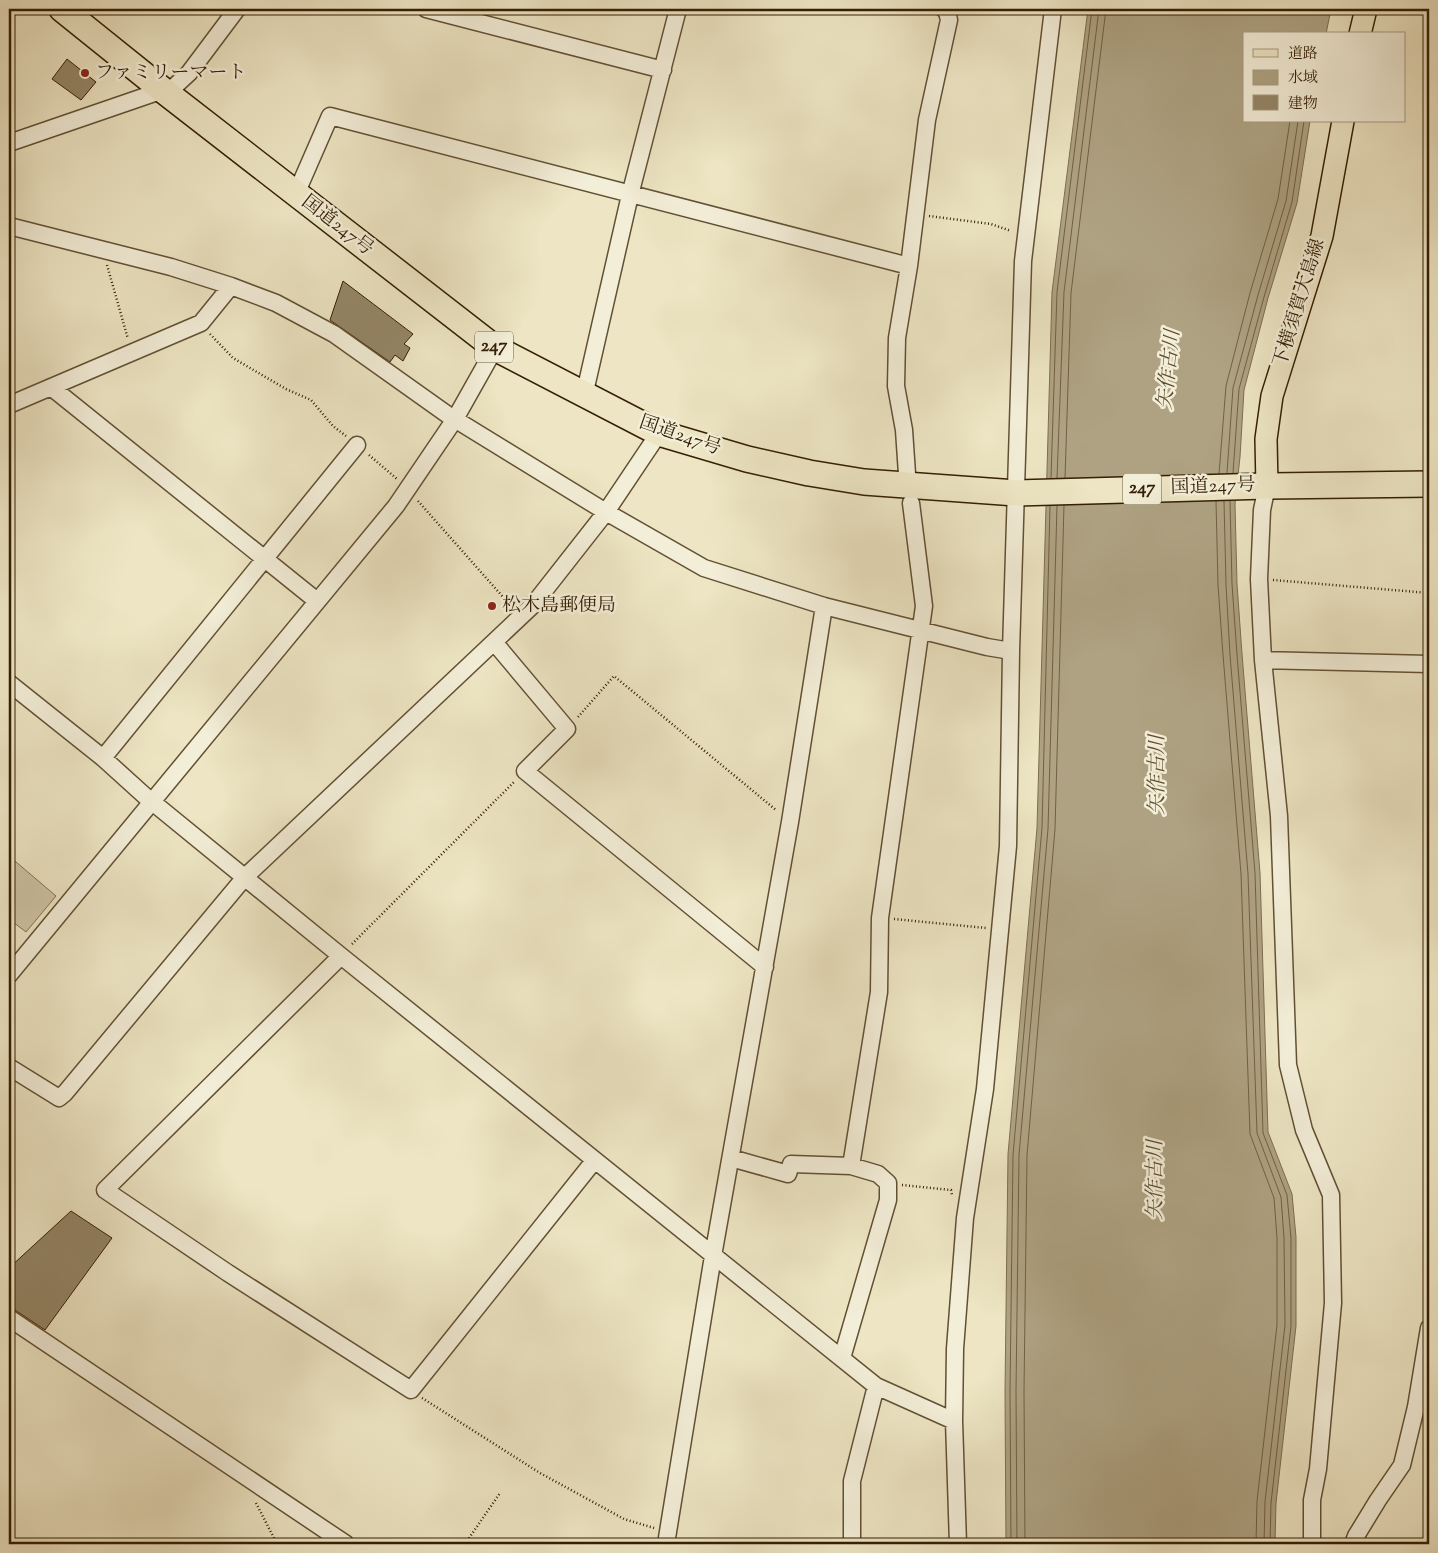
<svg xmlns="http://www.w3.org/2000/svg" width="1438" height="1553" font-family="'Sorts Mill Goudy','Noto Serif JP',serif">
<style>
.green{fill:#cec3a3;stroke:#817154}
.water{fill:#aea282;stroke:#7d6e50}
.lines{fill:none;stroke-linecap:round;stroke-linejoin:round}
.shore{stroke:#716043;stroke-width:1}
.building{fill:#948667;stroke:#341f04}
.minor-casing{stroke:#625034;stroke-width:19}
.major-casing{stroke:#341f04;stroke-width:24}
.highway-casing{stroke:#341f04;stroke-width:28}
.path{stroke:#341f04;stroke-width:2.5;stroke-dasharray:1 2.5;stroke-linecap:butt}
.minor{stroke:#f3eed8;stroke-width:16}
.major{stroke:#ede5c3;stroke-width:21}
.highway{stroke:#ede5c3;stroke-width:25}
.poi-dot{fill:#8f2418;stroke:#f3eed8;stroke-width:2}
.labels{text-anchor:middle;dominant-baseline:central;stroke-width:5;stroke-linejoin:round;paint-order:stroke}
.shield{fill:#f3eed8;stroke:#6d5d44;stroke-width:1}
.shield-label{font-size:18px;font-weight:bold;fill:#341f04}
.poi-label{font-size:19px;fill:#341f04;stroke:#f3eed8;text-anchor:start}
.street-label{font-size:19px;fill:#341f04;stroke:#f3eed8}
.water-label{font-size:20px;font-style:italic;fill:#5f4d30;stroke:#f3eed8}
</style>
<rect width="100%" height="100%" fill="#ede5c3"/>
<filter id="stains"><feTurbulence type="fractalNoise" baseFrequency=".004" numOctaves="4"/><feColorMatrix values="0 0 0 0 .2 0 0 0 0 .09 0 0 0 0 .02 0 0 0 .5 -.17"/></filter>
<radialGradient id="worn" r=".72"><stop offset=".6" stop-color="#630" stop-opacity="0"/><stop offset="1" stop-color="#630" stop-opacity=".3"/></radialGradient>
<path class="green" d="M9 856 56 896 26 932 9 919Z"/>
<path class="water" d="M1088 9H1331L1326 34H1244V121H1310L1297 203 1268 298 1244 390 1240 457 1235 504 1237 584 1242 654 1260 873 1268 1132 1292 1194 1296 1237V1326L1276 1503 1275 1544H1006L1005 1391 1008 1154 1037 828 1052 292Z"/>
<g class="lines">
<path class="shore" d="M1227 473 1233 388 1258 295 1286 201 1298 121
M1233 473 1239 389 1264 297 1292 202 1304 121
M1219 474 1226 386 1250 293 1278 199 1290 121
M1051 478 1057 292 1092 9
M1057 478 1064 292 1099 9
M1065 478 1071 293 1106 9
M1216 501 1218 585 1223 655 1241 874 1250 1134 1274 1198 1277 1238V1325L1257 1501 1256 1544
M1224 501 1226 585 1230 655 1248 874 1257 1133 1281 1197 1284 1238 1285 1325 1265 1502 1264 1544
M1230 501 1232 584 1237 655 1255 873 1263 1133 1287 1195 1291 1238V1326L1271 1503 1270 1544
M1011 1544 1010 1391 1013 1155 1042 828 1050 506
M1017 1544 1016 1391 1019 1155 1048 829 1057 506
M1025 1544 1024 1391 1027 1155 1055 829 1064 505"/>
</g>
<path class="building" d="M67 59 96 82 81 100 52 79Z
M343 281 413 334 404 344 410 348 403 361 395 355 390 362 330 320Z
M71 1211 112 1238 45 1330 15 1310 9 1308V1268Z"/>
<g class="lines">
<defs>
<path id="minor" d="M426 9 663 70
M9 143 175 86 189 73 237 9
M296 194 330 116 909 266
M9 226 171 267 231 286 276 303 334 334 448 415 606 512 704 568 824 606 987 647 1011 651
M51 387 317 601
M584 396 630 195 678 9
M9 405 201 323 231 286
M907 474 904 430 896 386 897 338 909 266 927 120 949 20 947 12 944 9
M1267 486 1262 510 1259 579 1263 660 1279 816 1288 1065 1304 1130 1331 1195 1333 1303 1318 1469 1312 1500V1544
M494 642 567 729 525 771 765 967
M1263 660 1429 664
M9 683 103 758 145 796 341 956 876 1386 954 1421
M103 758 357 445
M341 956 105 1190 228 1273 411 1390 594 1161
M9 975 396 506 455 419 495 348
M9 1067 59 1098 65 1093 245 877 533 605 606 512 659 433
M731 1158 788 1174 791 1164 851 1166 878 1174 888 1183V1200L842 1358
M851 1166 879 992 880 918 924 606 911 503
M9 1318 346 1544
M666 1544 713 1256 790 822 824 606
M852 1544V1481L876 1386
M958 1544 954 1421 955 1349 965 1218 985 1089 1008 846 1011 651 1023 261 1053 9
M1353 1544 1356 1536 1378 1500 1402 1465 1416 1407 1429 1328"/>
<path id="major" d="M1360 34 1366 9
M1267 486 1266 439 1272 396 1322 236 1343 121"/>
<path id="highway" d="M62 9 164 91 495 348 659 433 747 459 809 473 864 482 1016 493 1267 486 1429 484"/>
</defs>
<use href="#minor" class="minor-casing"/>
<use href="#major" class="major-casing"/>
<use href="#highway" class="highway-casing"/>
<path class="path" d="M929 216 991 224 1011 231
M107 265 128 339
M210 334 233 358 286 389 311 400 333 426 346 436
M369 455 397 479
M418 501 511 606
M1273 580 1429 593
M578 717 614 676 776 810
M894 919 986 928
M352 944 514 782
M902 1185 951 1190 952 1195
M422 1398 540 1473 624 1519 654 1528
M256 1503 277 1544
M465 1544 500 1493"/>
<use href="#minor" class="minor"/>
<use href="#major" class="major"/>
<use href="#highway" class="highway"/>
</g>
<g class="poi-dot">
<circle cx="85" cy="73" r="5"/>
<circle cx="492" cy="606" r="5"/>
</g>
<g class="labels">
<g class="shield">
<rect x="475" y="331.5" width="38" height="31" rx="4"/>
<rect x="1123" y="473.5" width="38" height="31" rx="4"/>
</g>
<g class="shield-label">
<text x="494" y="347">247</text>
<text x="1142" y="489">247</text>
</g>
<g class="poi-label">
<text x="95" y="73">ファミリーマート</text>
<text x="502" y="606">松木島郵便局</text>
</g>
<g class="street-label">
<text transform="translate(337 226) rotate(38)">国道247号</text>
<text transform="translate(1300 303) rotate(-73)">下横須賀大島線</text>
<text transform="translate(680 436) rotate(19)">国道247号</text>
<text transform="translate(1213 487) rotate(-2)">国道247号</text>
</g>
<g class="water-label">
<text transform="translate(1170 370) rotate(-84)">矢作古川</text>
<text transform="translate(1158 775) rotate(-90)">矢作古川</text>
<text transform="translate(1156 1180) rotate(-90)">矢作古川</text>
</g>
</g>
<rect width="1438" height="1553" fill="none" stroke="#ede5c3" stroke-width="30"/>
<rect x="10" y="10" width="1418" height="1533" fill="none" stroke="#341f04" stroke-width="2.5"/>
<rect x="15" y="15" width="1408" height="1523" fill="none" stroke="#341f04"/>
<rect x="1243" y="32" width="162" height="90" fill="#f3eed8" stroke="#a79b83"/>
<rect x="1253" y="49" width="25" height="8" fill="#ede5c3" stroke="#a79b83"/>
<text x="1288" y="58" font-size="15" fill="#341f04">道路</text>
<rect x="1253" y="70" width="25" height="15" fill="#aea282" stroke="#a79b83"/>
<text x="1288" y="82" font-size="15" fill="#341f04">水域</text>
<rect x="1253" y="95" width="25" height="15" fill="#948667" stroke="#a79b83"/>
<text x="1288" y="108" font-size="15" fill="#341f04">建物</text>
<rect width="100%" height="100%" filter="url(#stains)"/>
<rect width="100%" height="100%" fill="url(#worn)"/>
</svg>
